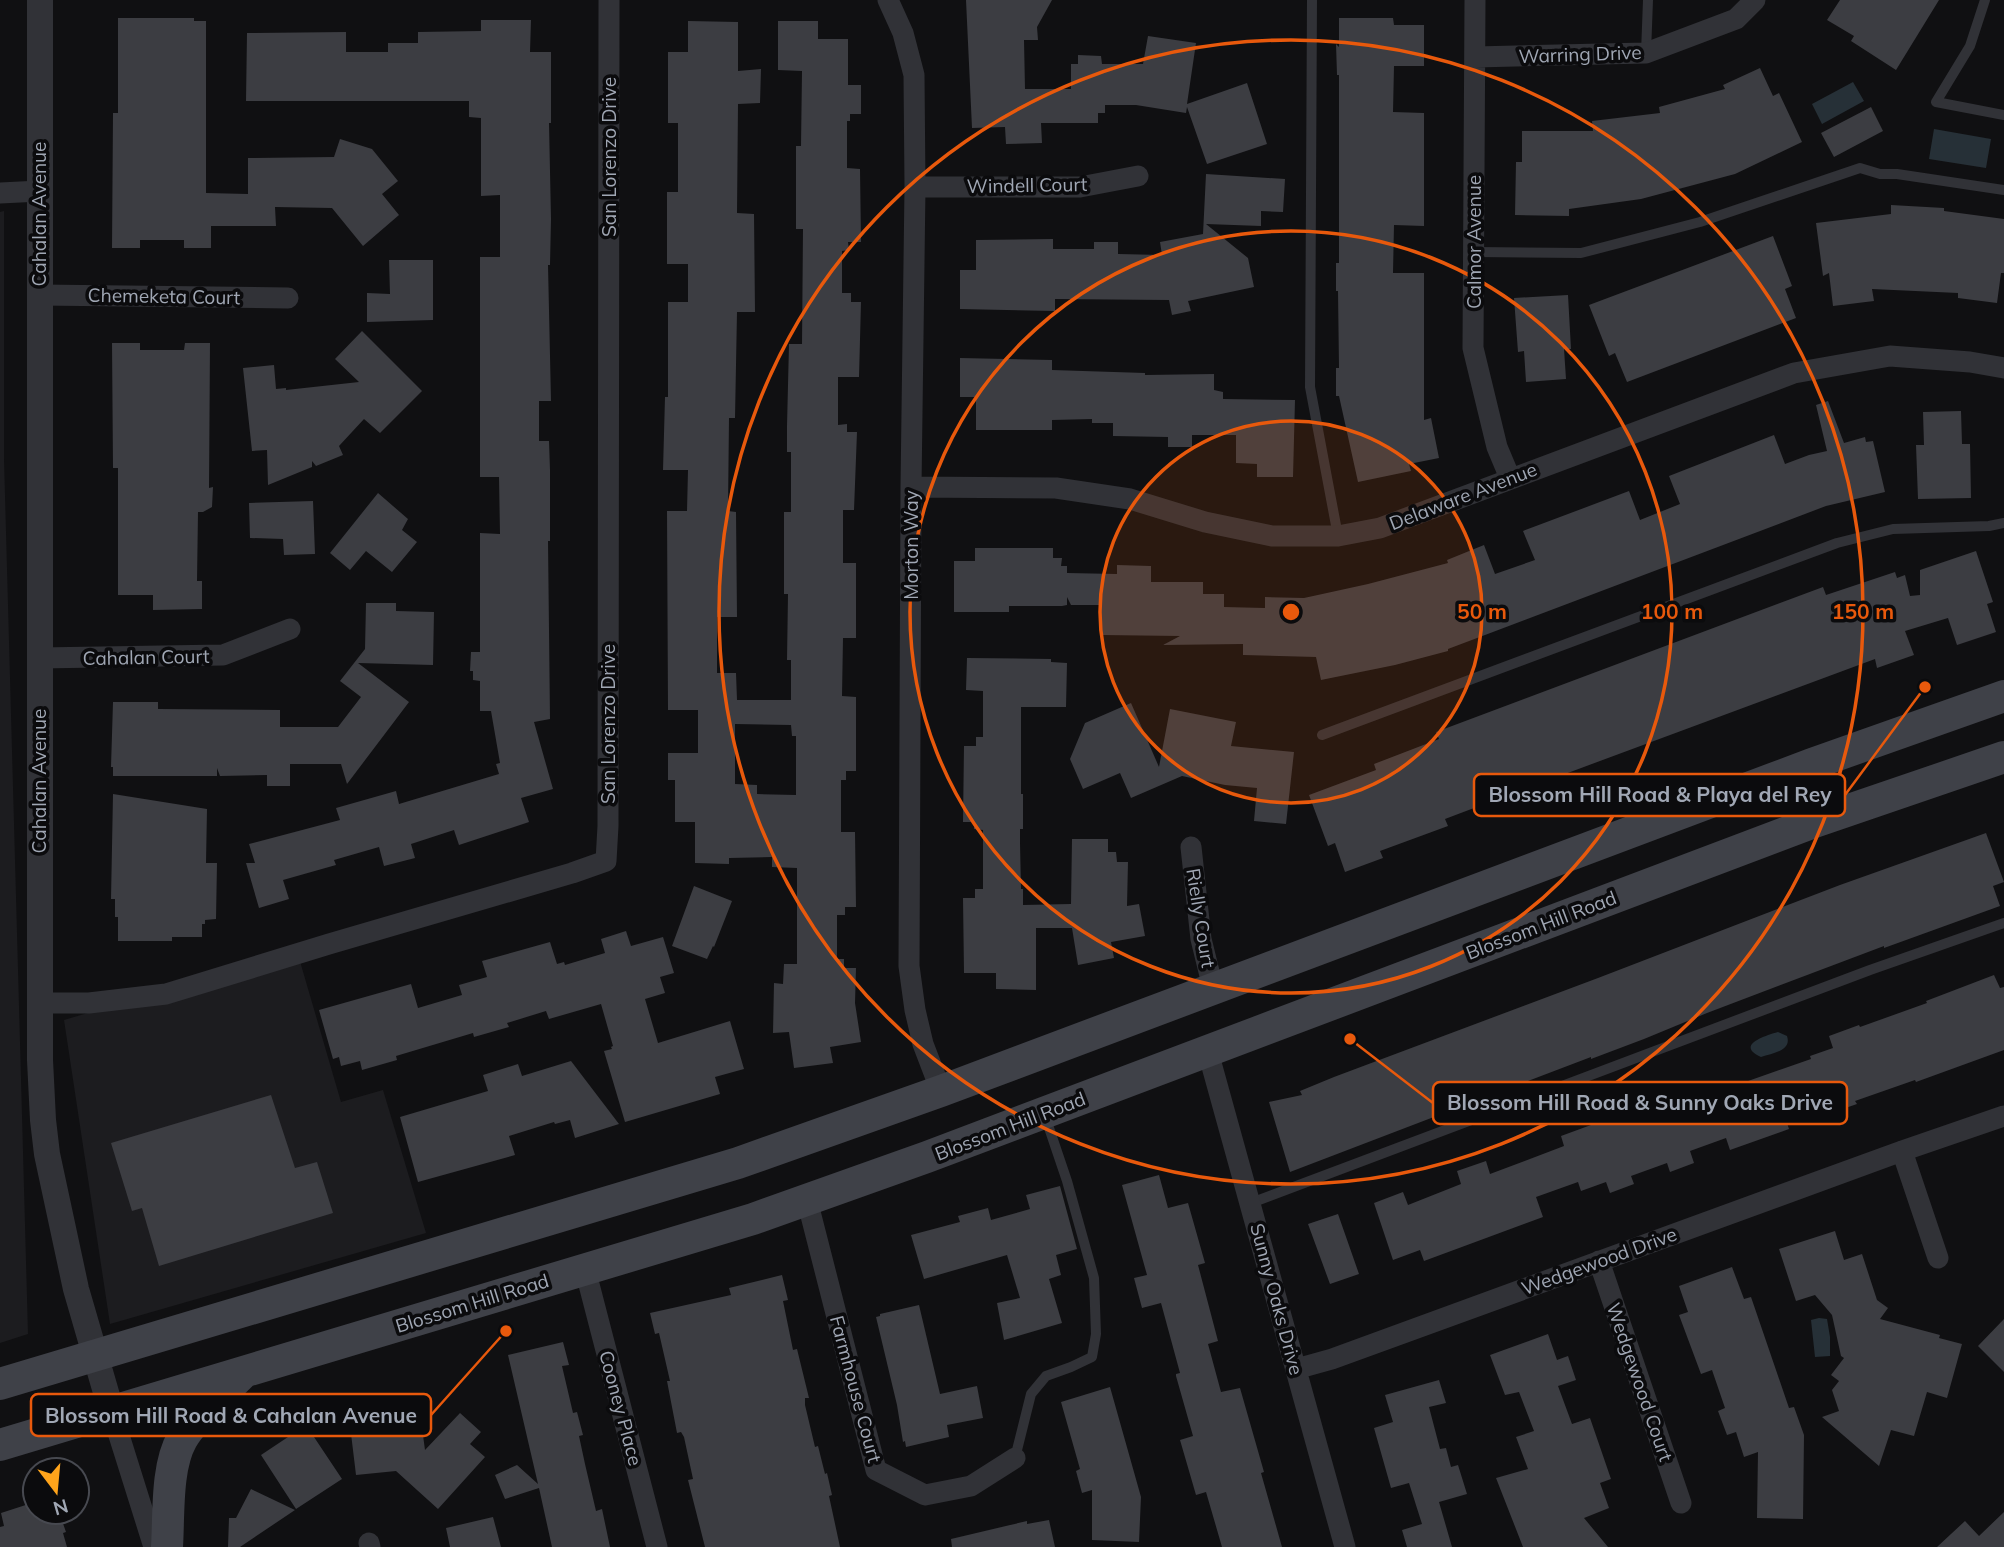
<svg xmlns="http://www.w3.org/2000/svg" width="2004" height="1547" font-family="Mulish,sans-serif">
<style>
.built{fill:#1c1c1f}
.water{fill:#263037}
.building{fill:#3c3d42;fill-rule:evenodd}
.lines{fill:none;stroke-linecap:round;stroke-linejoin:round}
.service{stroke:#313237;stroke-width:10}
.minor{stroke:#313237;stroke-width:21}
.tertiary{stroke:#313237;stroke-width:26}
.secondary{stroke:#3f4148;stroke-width:32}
.ring{fill:none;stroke:#e8590c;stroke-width:3.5}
.labels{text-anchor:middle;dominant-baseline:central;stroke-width:7;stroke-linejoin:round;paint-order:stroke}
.street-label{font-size:19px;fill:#a0a7b4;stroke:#0b0b0d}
.centre{fill:#e8590c;stroke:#0b0b0d;stroke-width:3.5}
.ring-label{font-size:21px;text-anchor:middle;font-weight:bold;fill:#e8590c;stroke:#0b0b0d;stroke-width:7;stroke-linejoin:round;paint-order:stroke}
.leader{fill:none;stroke:#e8590c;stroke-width:2.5}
.callout-dot{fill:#e8590c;stroke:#0b0b0d;stroke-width:2.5}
.callout{fill:#0b0b0d;stroke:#e8590c;stroke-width:2.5}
.callout-label{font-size:21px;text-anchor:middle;font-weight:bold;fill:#a0a7b4}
</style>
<rect width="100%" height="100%" fill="#101012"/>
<path class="built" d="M4 211V459L28 1334 0 1343V212Z
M297 951 341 1102 383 1090 426 1233 110 1324 64 1020Z"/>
<path class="water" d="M1853 82 1864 101 1822 124 1812 104Z
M1934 129 1991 139 1986 168 1929 159Z
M1778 1032 1787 1036C1792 1051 1773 1053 1761 1057 1734 1045 1767 1035 1778 1032Z
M1819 1318 1827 1319 1830 1337V1356L1815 1357 1811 1320Z"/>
<path class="building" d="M966 0H1052L1037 27 1038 40H1024L1025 89H1071V64H1078V55L1101 56 1102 64H1143L1148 36 1196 43 1187 104 1247 83 1267 144 1207 164 1187 107 1186 113 1136 105H1105V113H1098V123H1041L1042 143 1006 144 1005 127 972 128Z
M1840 0H1939L1896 70 1851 41 1854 36 1827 20Z
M118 18H194V21H206V193L248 194V158L334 157 340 139 372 149 398 181 382 194 399 215 363 246 332 208 275 207 276 226H211V248H184V240H140V248H112L113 113H118Z
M1339 18H1393L1394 25H1424V66H1394L1393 112 1424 113V226L1394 225 1393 273H1424V420L1431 418 1439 458 1409 464 1411 471 1358 482 1339 396H1336V368H1339L1338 291H1336V263H1339V75H1337L1336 44 1339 47Z
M481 20H531L530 52H551V123H549L551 219 550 265H548L551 401H539V441H549L550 470V541H548L550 719 534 722 553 789 521 798 529 822 459 845 454 830 411 844 415 858 384 866 379 847 334 860 336 865 283 880 289 899 259 908 246 863H255L249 844 340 820 336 808 396 791 399 804 499 774 496 764 500 763 491 711H480V681L473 680V671H470L471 652H480V533L500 534 499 477H480V257H500V195L481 196V118L469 117V101H246L247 33 346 32V52H388V43H418V32L481 31Z
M688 21 738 22V71L761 69 760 103 738 104 737 213 754 214 755 312H737L735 418H729L728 511 736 512 737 617H717V673H736L737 700H791V660H787L788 594H784V512H791V452H787V426L789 344H802L803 229H796V146H801L802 71 778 70V21H818V39H848V85H861V114H850V121H847V168L860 169 861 242H848L849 250 842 251V293H851V302H861L859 377H838V425L847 424V432H857L854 510H843V563H856V638H843L842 696 856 697V771H846V780H841V832H855L856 907H845V915H837V959H844V968H856L855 1003 861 1042 830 1047 833 1063 794 1068 789 1032 773 1033 774 983 783 984 784 964H797V868L772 867V857L729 858V864L695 863V822H675V780H668V753H698V710H668L667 511H687L688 470H663L665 397H668V302H688V264H667V192H678V123H668V52H688ZM735 724 791 725 792 736H796V795L757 794V785L735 784Z
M1760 68 1773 96 1779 93 1802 142 1735 174 1641 199 1569 209V216L1515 215 1516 162H1522V131H1593L1592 121 1660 113 1659 107 1725 89 1723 85Z
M1871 107 1883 131 1834 157 1821 133Z
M1206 174 1285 179 1283 212 1261 211V226L1206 224 1248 258 1254 287 1188 301 1191 311 1172 315 1169 300 1055 299V311L960 309V270H976V240L1053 239V249H1094V242H1118V254L1162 255 1160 242 1203 234Z
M1891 205 1944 208V211L2004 219V273H2001L1997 303 1958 298V293L1872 289 1874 301 1833 306 1829 273 1823 276 1816 223 1891 214Z
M1773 236 1792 286 1785 289 1796 318 1627 382 1615 353 1609 356 1589 305Z
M389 260H433V320L367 322V293L390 294Z
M1568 295 1571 349H1564L1566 379 1526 382 1524 351 1518 352 1514 298Z
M362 331 422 391 380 433 364 419 339 446 343 455 316 466 312 461V467L268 485 267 450 252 451 243 368 274 365 276 389 286 388V390L359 382 335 359Z
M112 343H140V350H184L185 343H210L209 488 213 487 212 507 203 512H198L197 581H202V609L153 610V595H118V468H113Z
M960 358 1052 360V370L1145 373V375L1214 374V390L1223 392V399L1295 400 1293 477H1257V464L1236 463V435H1192V447H1168V437L1113 436V423H1092V419L1052 420V430H976V397H960Z
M1828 401 1844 443 1865 437 1866 442 1873 441 1885 492 1826 506 1448 649V651L1395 665 1321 680 1316 657 1243 655V644L1163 645 1180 636 1101 635 1100 605H1071L1067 597V605L1062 606H1009V612H954V561H975V548H1053V558H1062L1061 566H1067V573L1117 574V565L1151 566V582H1203V594H1224V607L1265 608V597L1304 598 1368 584 1448 563 1447 560 1484 545 1495 574 1535 560 1523 531 1629 491 1640 520 1680 504 1669 476 1774 435 1785 464 1809 455 1827 451 1816 405Z
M1961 411 1962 444H1970L1971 498 1918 499 1916 445H1924L1923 412Z
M378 493 408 519 402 530 417 542 392 572 366 551 350 570 330 553Z
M313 501 315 554 284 555 283 539 250 538 249 503Z
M1976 551 1993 602 1987 604 1996 632 1957 645 1948 618 1905 631 1914 655 1877 668 1875 659 1511 794 1445 819 1448 826 1380 851 1383 858 1345 872 1335 843 1328 846 1309 795 1376 770 1374 764 1439 739 1436 732 1823 587 1826 595 1895 572 1897 578 1905 575 1910 596 1920 595V570Z
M366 603H396V611L434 612 433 665 358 663 409 702 347 784 341 764H290V786H267V775L220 776 217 768V776H113V767H111L113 702H158V709L280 710V727H338L361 697 340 681 365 649Z
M967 658 1051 659V662L1067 663 1066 707H1021V794H1023V829H1020V843L1021 889H1023V905L1071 904 1072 839H1108V852H1116L1117 862H1128L1127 906 1139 904 1145 936 1111 942 1114 958 1078 965 1072 928H1036V990L996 989V973H964L963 898H975V889H983V830L974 829V822H963L964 746H976V737H983V691L966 690Z
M1131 703 1159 767 1170 709 1236 722 1231 746 1294 752 1286 824 1254 821 1257 788 1225 785 1182 776 1131 798 1120 773 1083 789 1070 759 1085 723Z
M113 794 207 809 206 863H217L216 919 205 920V924H202V937H172V941H118V917H115V899H111Z
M1986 833 2004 882 1993 886 2000 906 1884 948V946L1707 1013 1644 1039 1591 1059V1057L1290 1172 1269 1102 1302 1095 1300 1091 1334 1077 1598 978 1840 885Z
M694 886 732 901 714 947 713 946 707 959 672 946Z
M626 931 631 946 663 937 674 973 660 977 665 993 645 999 658 1043 730 1021 744 1069 715 1077 720 1094 625 1122 604 1051 612 1049 611 1047 613 1046 601 1004 549 1019 546 1011 507 1023 509 1027 474 1037 473 1033 396 1056 397 1060 362 1070 360 1061 341 1066 339 1057 333 1059 319 1010 411 984 418 1008 462 995 459 985 487 977 482 961 550 942 557 964 564 962 565 965 605 953 601 939Z
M1994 975 2000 988 2004 987V1050L1916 1082 1915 1080 1855 1101 1857 1104 1831 1113 1824 1093 1782 1108 1789 1129 1730 1150 1726 1138 1690 1151 1694 1163 1670 1172 1667 1163 1631 1176 1634 1184 1610 1193 1606 1182 1581 1191 1578 1182 1536 1197 1543 1217 1424 1261 1420 1250 1393 1260 1374 1203 1403 1192 1408 1205 1461 1184 1457 1171 1486 1161 1490 1174 1564 1146 1561 1136 1621 1114 1620 1112 1649 1101 1650 1104 1710 1082 1714 1093 1811 1059 1810 1056 1833 1048 1829 1036 1859 1025 1860 1027 1927 1003 1926 1001Z
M571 1061 619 1124 575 1138 570 1120 555 1124 554 1122 509 1136 515 1155 418 1182 400 1117 488 1091 483 1075 518 1064 522 1076Z
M271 1095 295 1168 317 1162 333 1213 159 1266 142 1208 132 1211 111 1143Z
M1159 1175 1168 1208 1188 1203 1205 1263 1198 1265 1218 1341 1208 1344 1221 1392 1240 1388 1264 1472 1261 1473 1282 1547H1222L1206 1492 1196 1495 1180 1440 1193 1436 1176 1376V1374L1180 1373 1161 1303 1142 1308 1134 1278 1147 1275 1122 1185Z
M1060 1186 1077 1249 1056 1255 1061 1275 1049 1279 1062 1323 1004 1340 997 1303 1020 1298 1007 1255 924 1279 911 1235 960 1222 958 1216 988 1208 991 1220 1030 1209 1026 1195Z
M1338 1214 1359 1274 1330 1284 1308 1224Z
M1835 1231 1844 1260 1862 1254 1877 1300 1888 1308 1880 1319 1940 1335 1939 1338 1962 1344 1947 1398 1927 1392 1914 1436 1891 1430 1879 1466 1822 1417 1839 1411 1832 1390 1839 1381 1831 1375 1844 1358 1841 1356 1832 1315 1815 1295 1796 1301 1779 1249Z
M1732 1267 1744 1299 1751 1297 1789 1408 1794 1407 1804 1435 1803 1519 1757 1518 1758 1452 1744 1457 1736 1432 1727 1435 1718 1411 1725 1408 1712 1370 1701 1374 1679 1315 1688 1312 1679 1286Z
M782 1275 788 1300 783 1301 793 1350 797 1349 809 1398H805V1405L815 1447 818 1446 825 1474 827 1473 832 1495 829 1496 840 1547H705L688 1480 693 1479 684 1437 681 1432 677 1433 667 1381H670L659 1333 655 1334 650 1313 731 1295 729 1288Z
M919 1305 940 1394 977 1386 983 1418 947 1425 949 1437 906 1447 905 1441 903 1442 897 1405 876 1317 880 1316V1314Z
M2004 1319V1372L1978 1346Z
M1548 1334 1557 1360 1568 1356 1576 1380 1558 1386 1572 1424 1590 1418 1611 1479 1600 1483 1609 1508 1584 1518 1608 1547H1523L1496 1478 1528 1469 1516 1437 1534 1431 1519 1392 1505 1395 1490 1355Z
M563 1342 569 1365 562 1366 573 1413 577 1412 583 1435 579 1436 585 1464 596 1511 602 1509 610 1547H552L539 1488 505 1499 495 1475 517 1465 538 1484 508 1355Z
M1439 1380 1446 1403 1429 1407 1440 1449 1446 1448 1451 1467 1458 1465 1467 1494 1439 1502 1452 1547H1407L1402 1530 1422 1524 1409 1483 1391 1488 1374 1428 1393 1422 1385 1395Z
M1110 1387 1141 1497 1139 1542 1092 1540V1490L1082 1493 1076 1471 1080 1469 1061 1402Z
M398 1397 400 1415 420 1413 425 1450 460 1413 481 1432 470 1444 485 1457 438 1509 396 1471 356 1475 349 1417 354 1416 352 1402Z
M306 1425 342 1479 296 1509 261 1455Z
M251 1489 295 1510 240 1547H228L229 1518H236Z
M35 1502V1512H59L66 1532 63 1533 67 1547H0V1527L4 1526 1 1513Z
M2004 1512V1547H1937L1965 1521 1979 1536Z
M493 1517 501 1547H450L446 1528Z
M1049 1520 1055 1547H952L951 1539 1027 1521V1524Z"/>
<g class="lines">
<path class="service" d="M1312 0 1310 387 1338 536
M1985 0 1970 46 1936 102 2004 115
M1646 53 1648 0
M1475 252 1581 253 1700 222 1860 168 1880 174H1897L2004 190
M1322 735 1837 543 1893 529 1989 526 2004 523
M1251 1203 1870 970 2004 923
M1015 1458 1031 1394 1046 1376 1071 1367 1092 1357 1096 1334 1094 1278 1067 1181 1045 1116"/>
<path class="minor" d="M888 0 903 33 914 75 915 187 911 487 909 966 915 1010 923 1044 941 1091
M1475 0 1473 348 1497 447 1510 478
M1475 57 1646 53 1736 19 1755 0
M915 187H1080L1138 176
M0 193 40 191
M39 295 288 298
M911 487 1056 488 1130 499 1205 522 1272 536H1338L1380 528 1794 373 1890 356 1970 362 2004 368
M39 658 223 655 290 629
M1191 847 1201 939 1213 988
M38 1003H89L166 994 329 944 572 873 606 861 608 826 609 0
M1208 1052 1345 1547
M1902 1151 1938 1258
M807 1200 876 1470 925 1495 971 1486 1015 1458
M1599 1261 1681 1503
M585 1269 657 1547
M1296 1369 1332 1359 1902 1151 2004 1116
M112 1413 154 1547
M369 1543 370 1547"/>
<path class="tertiary" d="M40 0V1060L43 1120 47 1154 76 1289 112 1413"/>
<path class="secondary" d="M0 1384 738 1163 941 1091 1812 764 2004 696
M0 1445 753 1219 927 1157 1814 822 2004 757
M167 1547C169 1515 166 1467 182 1439 193 1419 225 1391 242 1374"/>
</g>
<circle cx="1291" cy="612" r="191" fill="#e8590c" fill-opacity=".12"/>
<g class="ring">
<circle cx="1291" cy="612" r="191"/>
<circle cx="1291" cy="612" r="381"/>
<circle cx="1291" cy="612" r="572"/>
</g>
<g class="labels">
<g class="street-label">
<text transform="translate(1580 54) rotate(-2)">Warring Drive</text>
<text transform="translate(609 157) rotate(-90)">San Lorenzo Drive</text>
<text transform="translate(1027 185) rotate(-1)">Windell Court</text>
<text transform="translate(39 214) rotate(-90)">Cahalan Avenue</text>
<text transform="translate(1474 242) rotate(-90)">Calmor Avenue</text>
<text transform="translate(164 296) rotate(1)">Chemeketa Court</text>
<text transform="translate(1463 496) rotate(-21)">Delaware Avenue</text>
<text transform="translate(911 545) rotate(-90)">Morton Way</text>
<text transform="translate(146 657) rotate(-1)">Cahalan Court</text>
<text transform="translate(608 724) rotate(-90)">San Lorenzo Drive</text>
<text transform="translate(39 781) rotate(-90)">Cahalan Avenue</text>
<text transform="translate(1201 918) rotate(81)">Rielly Court</text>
<text transform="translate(1541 925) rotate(-21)">Blossom Hill Road</text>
<text transform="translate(1010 1126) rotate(-21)">Blossom Hill Road</text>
<text transform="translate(1599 1261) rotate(-20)">Wedgewood Drive</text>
<text transform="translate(1277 1299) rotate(75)">Sunny Oaks Drive</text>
<text transform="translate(472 1303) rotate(-17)">Blossom Hill Road</text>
<text transform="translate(1640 1382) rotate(71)">Wedgewood Court</text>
<text transform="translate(856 1389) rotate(75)">Farmhouse Court</text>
<text transform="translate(621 1408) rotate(75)">Cooney Place</text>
</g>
</g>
<circle cx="1291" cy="612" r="10" class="centre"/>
<g class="ring-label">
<text x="1482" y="619">50 m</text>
<text x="1672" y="619">100 m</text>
<text x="1863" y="619">150 m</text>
</g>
<path class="leader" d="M1925 687L1845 795M1350 1039L1433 1103M506 1331L431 1415"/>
<g class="callout-dot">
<circle cx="1925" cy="687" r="7"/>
<circle cx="1350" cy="1039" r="7"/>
<circle cx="506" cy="1331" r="7"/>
</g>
<g class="callout">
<rect x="1474" y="774" width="371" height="42" rx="7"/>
<rect x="1433" y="1082" width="414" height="42" rx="7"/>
<rect x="31" y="1394" width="400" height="42" rx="7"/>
</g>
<g class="callout-label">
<text x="1660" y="802">Blossom Hill Road &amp; Playa del Rey</text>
<text x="1640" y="1110">Blossom Hill Road &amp; Sunny Oaks Drive</text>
<text x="231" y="1423">Blossom Hill Road &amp; Cahalan Avenue</text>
</g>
<g transform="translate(56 1491) rotate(164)"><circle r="33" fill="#0b0b0d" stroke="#474950" stroke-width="2"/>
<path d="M0-5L12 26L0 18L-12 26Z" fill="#ffa41b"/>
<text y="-10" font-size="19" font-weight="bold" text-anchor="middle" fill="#a0a7b4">N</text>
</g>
</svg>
